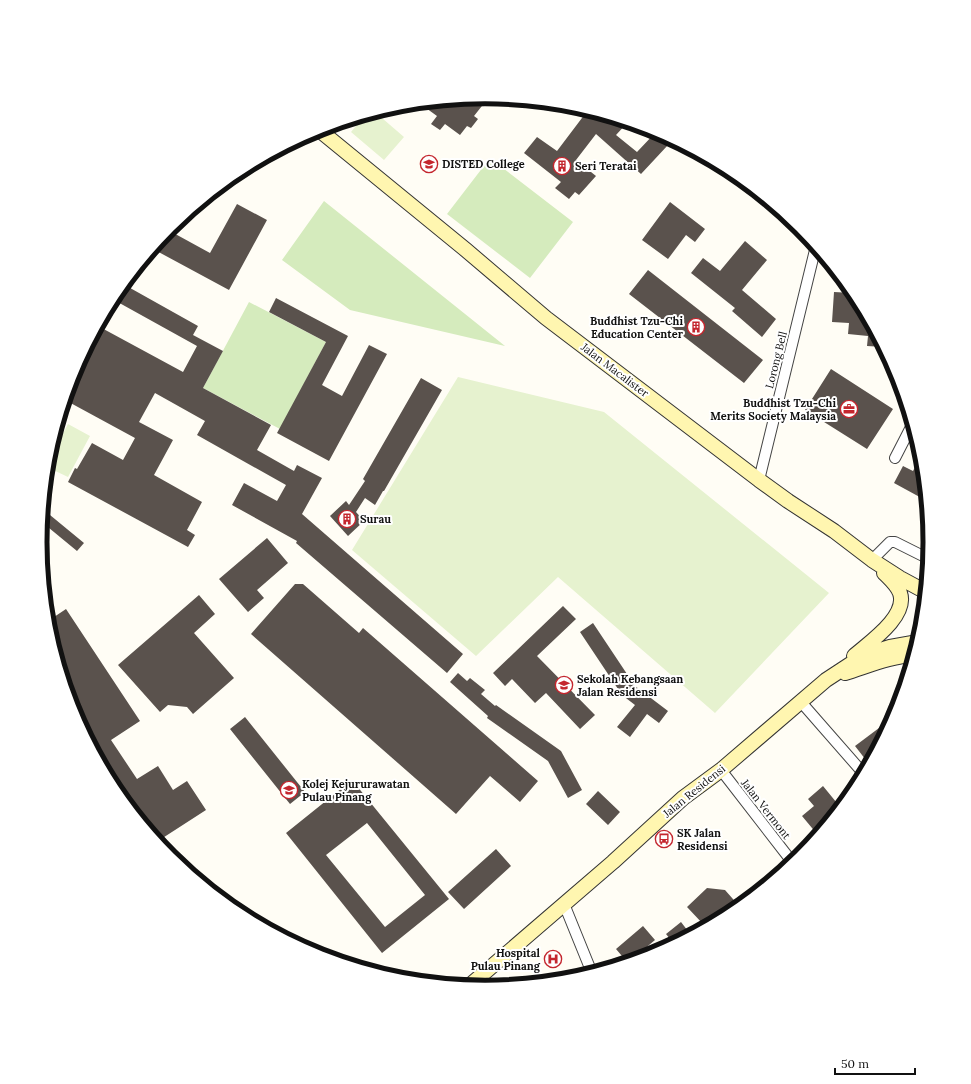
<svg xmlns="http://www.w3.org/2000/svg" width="971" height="1084" font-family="Lora,serif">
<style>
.green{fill:#d5ebbd}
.pitch{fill:#e6f2cf}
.building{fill:#5a524d;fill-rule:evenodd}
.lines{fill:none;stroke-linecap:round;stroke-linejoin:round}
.street-casing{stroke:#444;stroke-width:12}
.secondary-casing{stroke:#333;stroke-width:16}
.street{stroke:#fff;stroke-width:10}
.secondary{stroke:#fff6b0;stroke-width:14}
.labels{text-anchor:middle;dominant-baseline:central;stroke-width:4;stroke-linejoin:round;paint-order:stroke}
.poi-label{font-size:11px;font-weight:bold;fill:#111;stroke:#fff;text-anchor:start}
.street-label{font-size:11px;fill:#111;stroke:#fff}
.rim{fill:none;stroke:#111;stroke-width:5}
</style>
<rect width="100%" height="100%" fill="#fffdf5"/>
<path class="green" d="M490 158 573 222 530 278 447 214Z
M324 201 505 346 350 310 282 260Z
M249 302 326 342 280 429 203 388Z"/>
<path class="pitch" d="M375 112 404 137 384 160 351 132 365 115Z
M458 377 604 412 829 593 715 713 558 577 476 656 352 550Z
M68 424 90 436 68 477 47 467 48 461Z"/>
<path class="building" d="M486 96 489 97 474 116 478 119 471 128 467 126 460 135 445 124 440 130 431 124 437 116 419 103Z
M588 110 628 122 616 135 637 152 655 133 668 145 641 174 596 134 576 160 596 176 579 195 575 192 569 199 555 188 561 182 524 153 537 137 557 151Z
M670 202 705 229 695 242 686 235 668 259 642 240Z
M237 204 267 220 229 290 153 249 168 230 210 253Z
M745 241 767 260 742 290 776 319 762 337 732 311 735 308 691 273 703 258 720 271Z
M648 270 763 360 744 383 629 294Z
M123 284 198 326 193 335 223 351 203 388 271 425 257 450 294 471 297 465 322 478 302 514 463 654 447 673 296 543 297 541 232 505 244 483 277 501 286 485 197 435 205 421 155 393 139 422 173 440 154 475 202 502 187 530 195 535 188 547 68 482 75 468 77 469 92 443 123 460 135 438 65 400 74 371 98 326 183 372 197 346 114 300Z
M834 292 853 293 852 306H862L884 347 867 346 868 336 848 334 849 323 832 322Z
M276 298 348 336 322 385 342 396 369 345 387 354 329 461 277 433 326 342 269 312Z
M831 369 893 409 867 449 805 410Z
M421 378 442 390 384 491H383L375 505 365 498 356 512 364 521 348 536 330 516 346 501 349 505 365 481 363 479Z
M922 454V455L927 501 894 483 903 466 913 471Z
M50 515 84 543 77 551 43 523Z
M267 538 288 563 257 590 264 598 248 612 219 579Z
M295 584H303L359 633 363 628 538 781 520 802 490 776 456 814 251 634Z
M199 595 215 614 194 633 234 678 193 714 187 707 168 705 160 712 118 665Z
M563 606 576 619 537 656 595 715 580 729 546 693 535 703 512 679 505 686 493 673Z
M66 609 140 721 111 740 137 779 158 766 173 790 187 781 206 810 158 841 115 789 74 712 49 629 48 621Z
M593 623 635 686 668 711 659 723 647 714 630 737 617 727 635 705 622 695 580 632Z
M458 673 467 681 470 678 485 690 481 694 495 706 496 705 561 751 582 790 568 798 548 761 487 718 488 716 450 682Z
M895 716 869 764 855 746Z
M245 717 305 792 290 804 230 729Z
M352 780 449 899 382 953 286 833ZM367 823 425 895 385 927 326 855Z
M823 786 841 808 823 829 817 834 802 816 814 806 808 799Z
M598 791 620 812 608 825 586 804Z
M496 849 511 866 464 909 448 892Z
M707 888 725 890 740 907 733 913 718 921 713 915 703 924 687 907Z
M681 922 691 935 674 944 666 934Z
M643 926 655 940 630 961 627 962 616 949Z"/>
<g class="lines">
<defs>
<path id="street" d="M895 458 913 423
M759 480 816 246
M872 560 890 542H895L929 559
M801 702 864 774
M721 770 793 863
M564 904 592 973"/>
<path id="secondary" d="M318 129 466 250 546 318 759 480 788 501 834 531 872 560 900 578 926 592
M854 656C870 642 908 616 900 593 897 585 890 579 884 573
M845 673C868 666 891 656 914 655
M469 986 613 862 683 798 721 770 826 680 855 661 871 653 890 647 918 642"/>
</defs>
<use href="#street" class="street-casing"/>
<use href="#secondary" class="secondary-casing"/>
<use href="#street" class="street"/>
<use href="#secondary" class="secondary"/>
</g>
<defs>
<symbol id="university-ring" viewBox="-11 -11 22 22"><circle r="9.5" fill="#fff" stroke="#c4262e" stroke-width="1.5"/><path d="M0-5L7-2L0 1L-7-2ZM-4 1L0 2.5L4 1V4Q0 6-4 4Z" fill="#c4262e"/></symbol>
<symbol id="building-ring" viewBox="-11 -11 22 22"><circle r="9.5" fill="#fff" stroke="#c4262e" stroke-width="1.5"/><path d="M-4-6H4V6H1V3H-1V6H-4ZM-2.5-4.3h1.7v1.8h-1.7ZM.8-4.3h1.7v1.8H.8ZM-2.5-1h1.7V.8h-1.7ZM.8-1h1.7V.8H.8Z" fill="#c4262e"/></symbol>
<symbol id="office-ring" viewBox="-11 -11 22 22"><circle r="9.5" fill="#fff" stroke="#c4262e" stroke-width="1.5"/><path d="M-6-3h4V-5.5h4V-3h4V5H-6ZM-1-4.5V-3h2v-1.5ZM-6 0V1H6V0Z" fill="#c4262e"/></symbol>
<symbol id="school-ring" viewBox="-11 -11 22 22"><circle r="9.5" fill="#fff" stroke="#c4262e" stroke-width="1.5"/><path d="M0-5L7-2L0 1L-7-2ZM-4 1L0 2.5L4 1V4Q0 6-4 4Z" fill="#c4262e"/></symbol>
<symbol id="bus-ring" viewBox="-11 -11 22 22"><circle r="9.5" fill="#fff" stroke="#c4262e" stroke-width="1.5"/><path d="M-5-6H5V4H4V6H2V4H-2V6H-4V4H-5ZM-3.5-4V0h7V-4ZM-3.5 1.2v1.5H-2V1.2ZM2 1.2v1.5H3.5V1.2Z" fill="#c4262e"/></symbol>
<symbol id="hospital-ring" viewBox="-11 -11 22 22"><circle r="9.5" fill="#fff" stroke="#c4262e" stroke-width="1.5"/><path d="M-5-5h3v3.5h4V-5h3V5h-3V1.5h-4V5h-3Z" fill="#c4262e"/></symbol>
</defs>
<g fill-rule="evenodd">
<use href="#university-ring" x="419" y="154" width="20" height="20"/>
<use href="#building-ring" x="552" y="156" width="20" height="20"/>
<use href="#building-ring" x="686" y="317" width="20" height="20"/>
<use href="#office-ring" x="839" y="399" width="20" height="20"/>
<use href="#building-ring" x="337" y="509" width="20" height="20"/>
<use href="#school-ring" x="554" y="675" width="20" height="20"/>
<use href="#university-ring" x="279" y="780" width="20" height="20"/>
<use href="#bus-ring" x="654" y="829" width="20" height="20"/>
<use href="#hospital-ring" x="543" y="949" width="20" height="20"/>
</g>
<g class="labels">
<g class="poi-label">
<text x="442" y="164">DISTED College</text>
<text x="575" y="166">Seri Teratai</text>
<text x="683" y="321" text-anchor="end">Buddhist Tzu-Chi<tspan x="683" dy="13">Education Center</tspan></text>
<text x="836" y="403" text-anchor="end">Buddhist Tzu-Chi<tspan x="836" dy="13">Merits Society Malaysia</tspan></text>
<text x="360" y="519">Surau</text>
<text x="577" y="679">Sekolah Kebangsaan<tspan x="577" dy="13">Jalan Residensi</tspan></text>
<text x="302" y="784">Kolej Kejururawatan<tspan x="302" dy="13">Pulau Pinang</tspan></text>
<text x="677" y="833">SK Jalan<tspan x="677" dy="13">Residensi</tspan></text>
<text x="540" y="953" text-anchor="end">Hospital<tspan x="540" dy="13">Pulau Pinang</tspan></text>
</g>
<g class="street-label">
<text transform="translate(776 360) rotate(-76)">Lorong Bell</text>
<text transform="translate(615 370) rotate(37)">Jalan Macalister</text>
<text transform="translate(694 791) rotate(-39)">Jalan Residensi</text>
<text transform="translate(766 809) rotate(52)">Jalan Vermont</text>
</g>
</g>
<path d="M0 0H971V1084H0ZM47 542a438 438 0 1 1 876 0a438 438 0 1 1-876 0Z" fill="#fff" fill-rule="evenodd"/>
<path class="rim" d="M47 542a438 438 0 1 1 876 0a438 438 0 1 1-876 0Z"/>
<path d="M835 1068v6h80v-6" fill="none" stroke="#111111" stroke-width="2"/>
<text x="841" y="1068" font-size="12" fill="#111111" stroke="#ffffff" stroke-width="3" paint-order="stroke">50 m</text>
</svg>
